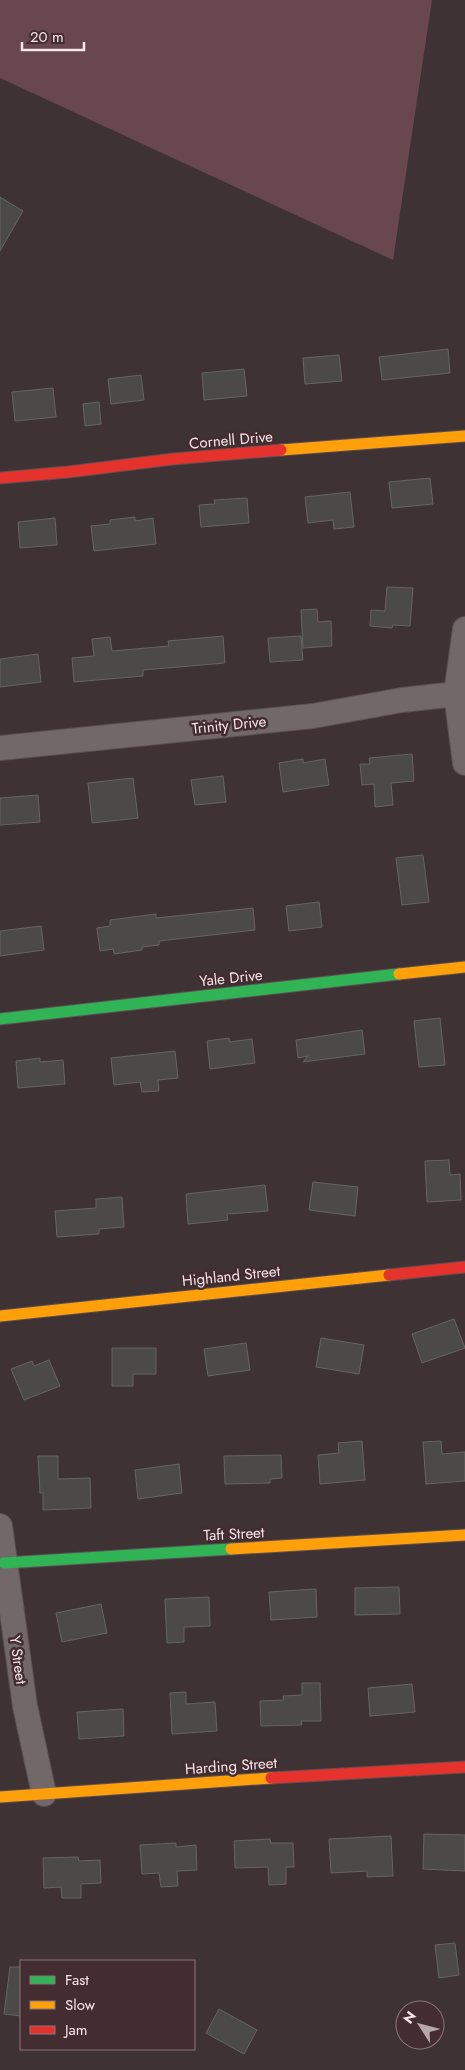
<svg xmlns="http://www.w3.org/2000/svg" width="465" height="2070" font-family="Jost,sans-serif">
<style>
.park{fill:#68484e}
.building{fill:#4b4a48;stroke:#666563}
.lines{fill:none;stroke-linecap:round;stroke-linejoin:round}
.street-casing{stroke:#5b5052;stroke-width:26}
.fast-casing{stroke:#5b5052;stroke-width:13}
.slow-casing{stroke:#5b5052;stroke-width:13}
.jam-casing{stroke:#5b5052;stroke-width:13}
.street{stroke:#72686a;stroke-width:24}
.fast{stroke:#30b455;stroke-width:11}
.slow{stroke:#ff9f0a;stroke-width:11}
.jam{stroke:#e5322d;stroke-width:11}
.labels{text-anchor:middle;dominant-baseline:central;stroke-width:5;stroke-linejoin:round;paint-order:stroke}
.street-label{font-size:15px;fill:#f6e6e9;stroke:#432d31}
</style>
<rect width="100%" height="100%" fill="#3e3234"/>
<path class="park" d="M0 0H432L393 260 0 78Z"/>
<path class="building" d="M0 197 23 211 0 251Z
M448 349 450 373 382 380 379 357Z
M339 355 342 381 305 384 303 358Z
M244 369 247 396 204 400 202 373Z
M141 375 144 400 111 404 108 379Z
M53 388 56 417 15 421 12 392Z
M99 402 101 424 85 426 83 404Z
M430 478 433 504 392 508 389 482Z
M350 492 354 527 334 529 333 520 308 523 305 497Z
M247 498 249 523 201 527 199 505 215 504 214 500Z
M135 517V521L153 518 156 544 94 551 91 526 110 524V520Z
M55 518 57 545 20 548 18 522Z
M387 587 413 588 410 626 393 625 392 628 370 626 371 610 385 611Z
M317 609 318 622 331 621 332 646 303 648 301 610Z
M223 636 225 663 143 670V676L74 682 72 658 94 656 92 639 110 637 112 651 169 646 168 641Z
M301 636 303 660 270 662 268 638Z
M38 654 41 682 0 687V659Z
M412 754 414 781 391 783 393 805 375 807 374 784 362 785 360 764H370L369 758Z
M303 759V763L325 759 329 785 283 792 279 763Z
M223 776 226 802 195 805 191 780Z
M133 778 138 818 92 823 88 783Z
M38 795 40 822 0 825V798Z
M423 855 429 902 402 905 396 858Z
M319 902 322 927 289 931 286 906Z
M253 908 255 930 159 941V945L142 947V950L114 954 113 949 100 951 97 928 110 926V920L156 914V918Z
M41 926 44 950 0 956V931Z
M440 1018 445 1065 419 1067 414 1021Z
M362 1030 365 1054 303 1062 308 1056 298 1058 296 1040Z
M229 1038 230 1042 252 1039 255 1063 210 1069 207 1041Z
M175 1051 178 1078 158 1080 159 1091 142 1092 140 1082 114 1085 111 1058Z
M40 1058V1062L63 1060 65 1084 18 1088 16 1061Z
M449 1160 450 1175 460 1174 461 1200 427 1202 425 1161Z
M313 1182 358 1187 355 1216 309 1210Z
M265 1185 268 1211 227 1214 228 1220 188 1224 186 1194Z
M122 1197 124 1227 99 1229V1234L57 1237 55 1211 96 1208V1199Z
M454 1319 465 1348 422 1363 412 1334Z
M321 1338 364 1345 359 1374 316 1367Z
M246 1343 250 1370 208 1376 204 1349Z
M112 1348H156V1374H133V1386H112Z
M49 1360 60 1386 24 1400 11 1369 32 1361 34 1366Z
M362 1441 365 1480 320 1484 318 1455 339 1453 338 1443Z
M441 1441 442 1454 465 1452V1481L426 1484 423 1442Z
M281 1455 282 1478 270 1479V1483L225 1484 224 1456Z
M38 1456H58V1479L90 1478 91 1508 43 1510V1493H40Z
M179 1464 182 1493 138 1499 135 1470Z
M399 1587 400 1614 355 1615V1588Z
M316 1589 317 1617 271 1620 269 1592Z
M209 1597 210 1626 184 1627V1642L167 1643 165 1599Z
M101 1604 107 1633 62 1642 56 1613Z
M302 1683H320L321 1721H301L302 1725 261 1726 260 1701 284 1700 283 1696 302 1695Z
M412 1684 415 1712 370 1716 368 1688Z
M186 1692V1704L215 1702 217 1731 172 1734 170 1693Z
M123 1709 124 1736 79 1739 77 1712Z
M424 1834 465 1835V1871L423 1869Z
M391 1836 393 1876 367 1877V1871L331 1873 329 1839Z
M270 1839 271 1843H293L294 1867H286V1884L269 1885 268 1867 235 1868 234 1841Z
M176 1843V1847L196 1845 197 1870 177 1871 178 1886 161 1887 159 1873 142 1874 140 1845Z
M78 1857 79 1861 100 1860 101 1883 81 1884V1898H62L61 1887 44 1888 43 1858Z
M455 1943 459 1975 439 1978 435 1945Z
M10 1967H21V2016L4 2014Z
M219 2009 257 2030 244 2054 206 2033Z"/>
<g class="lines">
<defs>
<path id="street" d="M465 629 456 694 465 763
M0 748 313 716 402 700 456 694
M0 1526 25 1706 44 1794"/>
<path id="fast" d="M0 1019 399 974
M4 1563 231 1549"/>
<path id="slow" d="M281 450 465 436
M399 974 465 967
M0 1316 389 1275
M231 1549 465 1535
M0 1797 271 1778"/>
<path id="jam" d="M0 478 68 472 173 459 281 450
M389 1275 465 1267
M271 1778 465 1767"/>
</defs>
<use href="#street" class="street-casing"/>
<use href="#fast" class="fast-casing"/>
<use href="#slow" class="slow-casing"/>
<use href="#jam" class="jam-casing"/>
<use href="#street" class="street"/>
<use href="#fast" class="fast"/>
<use href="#slow" class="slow"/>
<use href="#jam" class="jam"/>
</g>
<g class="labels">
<g class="street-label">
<text transform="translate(231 440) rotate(-5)">Cornell Drive</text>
<text transform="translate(229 725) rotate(-6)">Trinity Drive</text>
<text transform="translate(231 978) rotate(-6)">Yale Drive</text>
<text transform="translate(231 1276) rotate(-6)">Highland Street</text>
<text transform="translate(234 1534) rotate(-3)">Taft Street</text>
<text transform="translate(18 1660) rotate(82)">Y Street</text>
<text transform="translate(231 1766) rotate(-4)">Harding Street</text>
</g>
</g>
<rect x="20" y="1960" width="175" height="90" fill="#432d31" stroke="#8b777b"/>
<rect x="30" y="1976" width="25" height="8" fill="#30b455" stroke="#8b777b"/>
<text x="65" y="1985" font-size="15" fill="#f6e6e9">Fast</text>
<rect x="30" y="2001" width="25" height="8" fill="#ff9f0a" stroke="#8b777b"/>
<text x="65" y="2010" font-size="15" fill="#f6e6e9">Slow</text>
<rect x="30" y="2026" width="25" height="8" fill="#e5322d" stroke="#8b777b"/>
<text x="65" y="2035" font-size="15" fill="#f6e6e9">Jam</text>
<g transform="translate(420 2025) rotate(306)"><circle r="24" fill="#432d31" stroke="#8b777b"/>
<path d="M0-4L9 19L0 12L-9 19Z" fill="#b6a7aa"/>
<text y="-8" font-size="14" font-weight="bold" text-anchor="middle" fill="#f6e6e9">N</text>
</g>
<path d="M22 42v8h62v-8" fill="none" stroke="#f6e6e9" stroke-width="2.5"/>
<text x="30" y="42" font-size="15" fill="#f6e6e9" stroke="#432d31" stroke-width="4" paint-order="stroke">20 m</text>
</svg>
